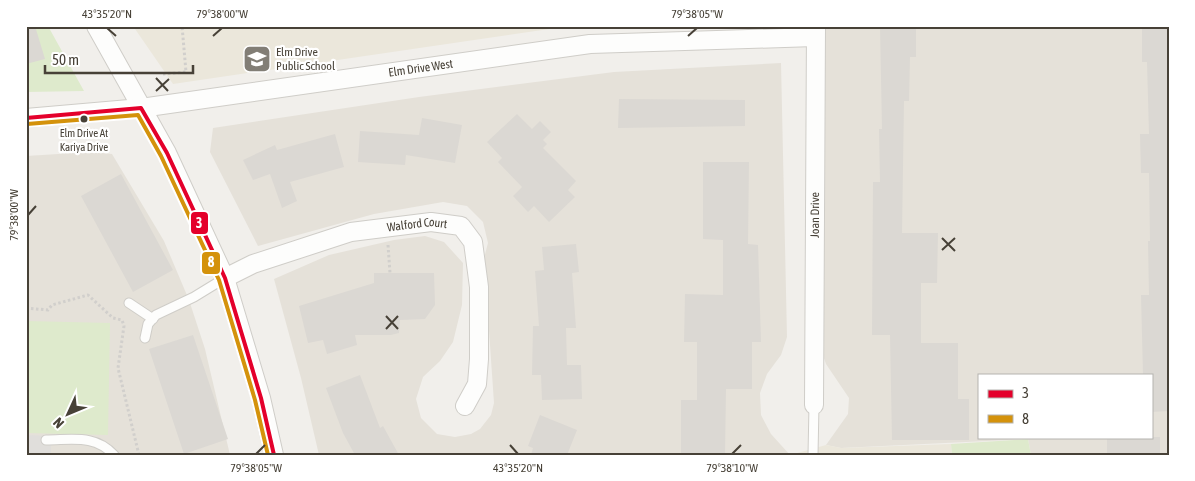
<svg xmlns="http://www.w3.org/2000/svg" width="1195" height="481" font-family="'Asap Condensed',sans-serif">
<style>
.residential{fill:#e5e1d9;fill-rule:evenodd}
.education{fill:#ebe7db}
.green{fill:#deeacc}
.parking{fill:#e0dedb}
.building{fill:#dbd8d3}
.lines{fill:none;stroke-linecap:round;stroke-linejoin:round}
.service-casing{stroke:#cfcdc8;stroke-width:11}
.minor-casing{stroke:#cfcdc8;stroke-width:20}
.path{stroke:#d1cfcc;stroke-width:3;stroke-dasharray:2.5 2.5;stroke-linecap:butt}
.service{stroke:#fdfdfc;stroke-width:9}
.minor{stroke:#fdfdfc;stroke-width:18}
.bus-1-casing{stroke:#fff;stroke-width:8}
.bus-2-casing{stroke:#fff;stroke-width:8}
.bus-1{stroke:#e4002b;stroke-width:4}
.bus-2{stroke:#d4920b;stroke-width:4}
.ticks{fill:none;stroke:#474137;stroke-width:2}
.bus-dot{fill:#474137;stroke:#fff;stroke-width:2}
.labels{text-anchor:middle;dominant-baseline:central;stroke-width:4.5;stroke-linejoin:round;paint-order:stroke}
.bus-label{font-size:11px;fill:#474137;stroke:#fff}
.poi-label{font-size:12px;fill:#474137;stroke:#fff;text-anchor:start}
.street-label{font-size:12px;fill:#474137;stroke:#fff}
.line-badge{stroke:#fff;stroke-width:2}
.badge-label{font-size:14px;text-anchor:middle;font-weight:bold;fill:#fff}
.neatline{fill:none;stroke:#474137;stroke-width:2}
.ticks-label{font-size:12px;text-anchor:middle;fill:#474137}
</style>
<rect width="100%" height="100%" fill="#f1efeb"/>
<path class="residential" d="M822 26H1169V455H1031L1028 439 841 448 826 445 848 414 849 398 826 364 821 349ZM979 375H1151V437H979Z
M781 63 787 337 781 355 767 374 760 393 761 415 771 434 790 455H319L301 378 274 279 329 255 394 240 425 236 444 242 463 263 462 305 453 342 440 361 423 377 416 399 421 418 437 434 455 437 471 434 480 429 491 415 494 403 484 258 488 243 483 222 467 206 443 202 374 214 258 246 210 152 213 128 419 97 614 72Z
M91 152 112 154 164 241 189 300 205 349 230 455H26V156Z"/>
<path class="education" d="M133 26H570L173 84Z
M951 444 952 455H790L826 445 841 448Z"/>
<path class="green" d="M26 26H48L84 91 26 92Z
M26 321 110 323 108 435 26 433Z
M1028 439 1031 455H952L951 444Z"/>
<path class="parking" d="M26 435 51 436V455H26Z"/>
<path class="building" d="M26 26H35L45 59 26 64Z
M880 26H916V57H910L909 101H904L902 233H938L937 283H921V343H958V399H969V440H892L890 335H872L873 182H880L879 129H882Z
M1142 26H1169V411L1151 412V375H1143L1141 295H1149L1148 241H1150L1149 173H1141L1140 134H1149L1147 62H1142Z
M619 99 745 100V126L618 128Z
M517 114 532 129 540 121 551 132 543 140 547 144 543 148 576 181 568 190 575 197 549 222 534 206 528 212 513 196 522 187 498 162 502 158 487 142Z
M422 118 462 125 455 163 406 155 405 165 358 162 360 131 419 135Z
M335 134 344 167 290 182 297 201 282 208 270 174 253 180 243 160 275 145 277 150Z
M703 162H749L748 244 758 245 761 342H752V389H726L725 455H681V400H697V342H684L685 294 723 295V240L703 239Z
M121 174 173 270 133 292 81 196Z
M576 244 579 272 572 273 576 328H566L567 365H581L582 399 542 400 541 375H532L533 326H539L535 271 544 270 542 247Z
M374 273H434L435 305 425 319 400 320 399 333 391 335H355L357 345 327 354 323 340 308 343 299 306 374 283Z
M193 335 228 439 184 454 149 349Z
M360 375 380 428 383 426 399 455H355L343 433 326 388Z
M540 415 577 430 567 455H531L533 448 528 446Z
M1107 437H1160V455H1107Z"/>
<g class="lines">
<defs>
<path id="service" d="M129 303 153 319
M145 338 148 324 156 315 194 297 225 278
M46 440C72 440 95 434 114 455
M813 455 814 405"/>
<g id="minor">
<path d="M96 26 167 153 225 278 261 398 274 455"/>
<path id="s1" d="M26 118 141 108 590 44 815 37"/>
<path id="s2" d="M225 278 253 264 351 232 431 222 461 226 473 242 479 287V359L477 384 465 406"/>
<path id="s3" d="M814 405 816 27"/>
</g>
</defs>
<use href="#service" class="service-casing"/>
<use href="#minor" class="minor-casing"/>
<path class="path" d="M163 74 186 72 182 26
M388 245 390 273
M26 308 48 310 52 305 88 295 113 318 122 320 124 326 118 368 139 455"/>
<use href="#service" class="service"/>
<use href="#minor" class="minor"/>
<defs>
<path id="bus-1" d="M26 118 141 108 167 153 225 278 261 398 274 455"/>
<path id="bus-2" d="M27 124 138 115 161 156 219 280 255 400 268 455"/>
</defs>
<use href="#bus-1" class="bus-1-casing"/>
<use href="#bus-2" class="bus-2-casing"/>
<use href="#bus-1" class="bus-1"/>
<use href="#bus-2" class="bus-2"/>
</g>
<path class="ticks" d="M107 28 116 36M213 36 222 28M688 36 697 28M156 78 168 91M156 91 169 79M28 215 36 206M942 238 955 251M942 250 955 238M386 316 398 329M386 329 398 316M510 445 518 454M256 454 265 445M732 454 741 445"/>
<defs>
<symbol id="school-square" viewBox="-11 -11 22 22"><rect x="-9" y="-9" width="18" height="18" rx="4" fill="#827e76" stroke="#fff"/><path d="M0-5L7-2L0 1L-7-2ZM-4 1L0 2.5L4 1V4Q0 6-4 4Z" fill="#fff"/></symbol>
</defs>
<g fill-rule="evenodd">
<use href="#school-square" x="241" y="43" width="32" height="32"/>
</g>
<circle class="bus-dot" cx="84" cy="119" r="4.5"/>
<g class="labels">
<g class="bus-label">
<text x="84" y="133">Elm Drive At<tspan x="84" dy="14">Kariya Drive</tspan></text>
</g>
<g class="poi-label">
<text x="276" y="52">Elm Drive<tspan x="276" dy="14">Public School</tspan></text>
</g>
<g class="street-label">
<text stroke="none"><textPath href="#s1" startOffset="398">Elm Drive West</textPath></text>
<text stroke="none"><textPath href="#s3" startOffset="190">Joan Drive</textPath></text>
<text stroke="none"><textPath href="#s2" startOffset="201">Walford Court</textPath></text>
</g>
</g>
<g class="line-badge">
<rect x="190" y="211" width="19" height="24" rx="5" fill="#e4002b"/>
<rect x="201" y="251" width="20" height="24" rx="5" fill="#d4920b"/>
</g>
<g class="badge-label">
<text x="199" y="228">3</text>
<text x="211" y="267">8</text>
</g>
<rect width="1195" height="481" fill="none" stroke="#ffffff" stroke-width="55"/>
<rect x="978" y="374" width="175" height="65" fill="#ffffff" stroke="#b5b3af"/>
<rect x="988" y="390" width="25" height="8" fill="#e4002b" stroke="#b5b3af"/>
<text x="1022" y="398" font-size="15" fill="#474137">3</text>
<rect x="988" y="415" width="25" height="8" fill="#d4920b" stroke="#b5b3af"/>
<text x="1022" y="424" font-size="15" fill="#474137">8</text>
<g transform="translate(68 414) rotate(226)" stroke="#ffffff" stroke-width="4" paint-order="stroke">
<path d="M0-4L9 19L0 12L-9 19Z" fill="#474137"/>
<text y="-8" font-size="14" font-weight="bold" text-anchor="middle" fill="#474137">N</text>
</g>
<path d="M45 65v8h148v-8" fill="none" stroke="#474137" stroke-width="2.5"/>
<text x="52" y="65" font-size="15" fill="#474137" stroke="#ffffff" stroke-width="4" paint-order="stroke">50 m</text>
<rect x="28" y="28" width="1140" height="426" class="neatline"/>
<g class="ticks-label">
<text x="107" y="18">43°35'20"N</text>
<text x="222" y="18">79°38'00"W</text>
<text x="697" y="18">79°38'05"W</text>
<text transform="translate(14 215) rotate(-90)" y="4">79°38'00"W</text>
<text x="256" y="472">79°38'05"W</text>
<text x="518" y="472">43°35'20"N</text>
<text x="732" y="472">79°38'10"W</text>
</g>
</svg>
